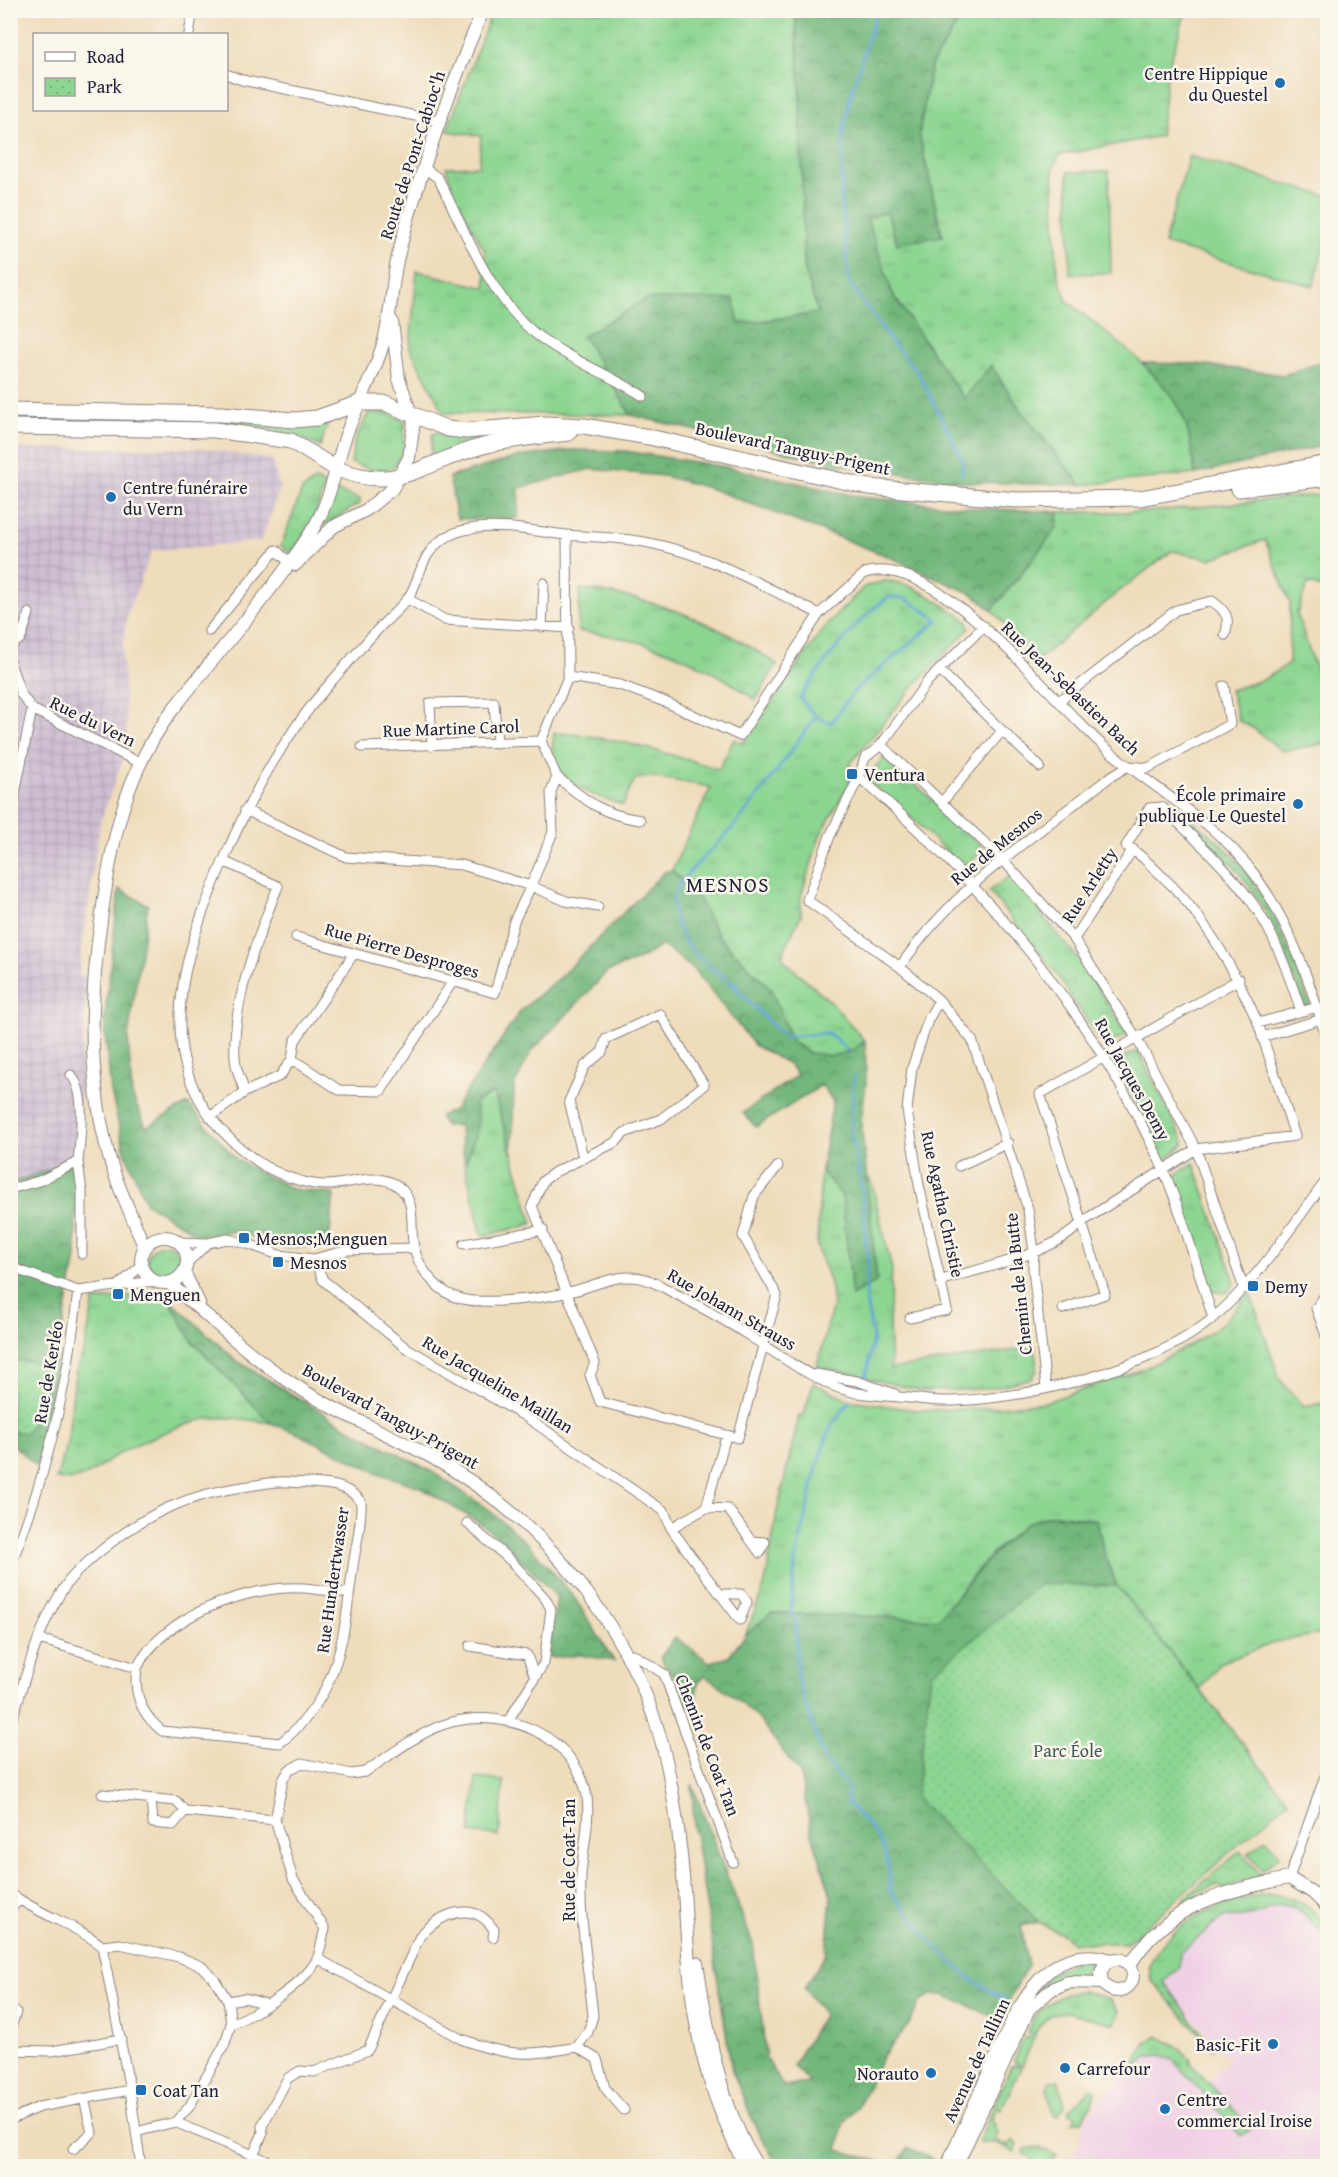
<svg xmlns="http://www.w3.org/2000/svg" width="1338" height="2177" font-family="'Gentium Book Plus',serif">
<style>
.built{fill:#f0d0e5}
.industrial{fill:url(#industrial-grid)}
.grass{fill:url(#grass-tufts);stroke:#587c66;stroke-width:1.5}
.forest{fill:url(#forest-crowns);stroke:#4a6c5c;stroke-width:1.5}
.park{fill:url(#park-dots);stroke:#587c66;stroke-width:1.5}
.garden{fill:#8dd692;stroke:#587c66;stroke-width:1.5}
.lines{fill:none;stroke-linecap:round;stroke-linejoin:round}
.stream{stroke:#61a4d5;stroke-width:3}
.minor-casing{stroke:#887f7b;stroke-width:11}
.tertiary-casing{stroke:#887f7b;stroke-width:14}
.primary-casing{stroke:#887f7b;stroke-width:17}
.trunk-casing{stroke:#887f7b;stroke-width:17}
.minor{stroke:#fff;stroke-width:9}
.tertiary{stroke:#fff;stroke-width:12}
.primary{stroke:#fff;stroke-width:15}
.trunk{stroke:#fff;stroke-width:15}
.poi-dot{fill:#1f6fb2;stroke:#fbf7ec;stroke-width:2}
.labels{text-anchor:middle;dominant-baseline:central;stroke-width:5;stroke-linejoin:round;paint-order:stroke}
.poi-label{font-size:18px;fill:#22223b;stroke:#fbf7ec;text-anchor:start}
.street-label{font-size:18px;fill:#22223b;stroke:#fbf7ec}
.park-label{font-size:18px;fill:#425855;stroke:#fbf7ec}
.quarter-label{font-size:21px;letter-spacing:1.5px;fill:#22223b;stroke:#fbf7ec}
</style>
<defs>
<pattern id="industrial-grid" width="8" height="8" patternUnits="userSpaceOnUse" patternTransform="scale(1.5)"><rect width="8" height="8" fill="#cebed2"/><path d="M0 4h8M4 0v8" fill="none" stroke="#b1a3b5"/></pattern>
<pattern id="grass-tufts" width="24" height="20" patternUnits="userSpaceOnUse" patternTransform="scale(1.5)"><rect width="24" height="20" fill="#8dd692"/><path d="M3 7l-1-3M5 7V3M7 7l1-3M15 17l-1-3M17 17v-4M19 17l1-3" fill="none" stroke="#79b77f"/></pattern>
<pattern id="forest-crowns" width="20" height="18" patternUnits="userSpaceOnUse" patternTransform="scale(1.5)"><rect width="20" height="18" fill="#72b77c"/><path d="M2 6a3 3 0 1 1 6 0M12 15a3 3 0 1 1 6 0" fill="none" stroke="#5d9467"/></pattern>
<pattern id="park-dots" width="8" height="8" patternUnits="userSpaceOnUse" patternTransform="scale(1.5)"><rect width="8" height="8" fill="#8dd692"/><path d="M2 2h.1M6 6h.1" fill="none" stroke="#79b77f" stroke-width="1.8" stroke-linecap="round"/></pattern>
</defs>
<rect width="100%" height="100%" fill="#fbf7ec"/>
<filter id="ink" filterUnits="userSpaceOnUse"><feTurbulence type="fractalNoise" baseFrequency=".0167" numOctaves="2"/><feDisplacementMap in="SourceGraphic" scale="12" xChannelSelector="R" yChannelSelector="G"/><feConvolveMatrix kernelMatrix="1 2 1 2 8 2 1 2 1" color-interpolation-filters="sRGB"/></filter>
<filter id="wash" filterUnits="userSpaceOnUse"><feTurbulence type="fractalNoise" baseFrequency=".008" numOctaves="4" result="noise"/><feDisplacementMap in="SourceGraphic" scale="24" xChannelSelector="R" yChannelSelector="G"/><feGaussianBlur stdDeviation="1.35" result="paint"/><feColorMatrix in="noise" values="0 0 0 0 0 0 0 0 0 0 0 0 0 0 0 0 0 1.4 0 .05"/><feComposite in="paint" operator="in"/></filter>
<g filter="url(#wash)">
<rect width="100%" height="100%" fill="#efdcbb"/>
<path class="built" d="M1271 1895 1297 1905 1327 1938V2166H1071L1087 2116 1154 2041 1200 2091 1229 2060 1153 1971 1178 1928Z"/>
<path class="industrial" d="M201 448 272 460 280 489 261 541 152 551 127 614 122 652 127 748 100 822 78 976 87 978 76 1159 11 1184V449Z"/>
<path class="grass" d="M492 11H795L800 87 804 267 818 313 738 324 584 336 631 415 444 413 410 348 417 271 486 288 485 251 454 193 446 167 479 166 481 136 447 131Z
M965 11H1186L1168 68 1160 136 1060 155 1053 168 1057 272 1067 301 1134 355 1172 393 1188 423 1195 474 1081 485 1019 408 991 366 964 399 893 295 866 218 887 212 942 236 919 134 931 65Z
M369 412 387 413 405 421 403 452 393 468 373 470 351 463 355 440Z
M225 420H329L320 447C290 429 258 428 224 425L221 423Z
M436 432 456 438 483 437V440L431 459 432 435Z
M316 480 325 485 314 517 292 554 281 546 302 490Z
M335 491 360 499V503L324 525 322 523Z
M1327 494V590L1308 583 1297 614 1318 676 1327 693V743L1282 751 1253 728 1239 721 1230 690 1265 679 1289 663 1290 603 1265 540 1210 559 1172 551 1118 592 1037 661 992 610 1057 528 1059 512H1146Z
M884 581C913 581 938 602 962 617L968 622 969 629 912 688 850 764 851 780 820 836 801 896V915L782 955 785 961 833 1004 865 1041 851 1051 832 1056 809 1053 792 1042 771 989 719 937 696 895 672 870 711 787 654 777 635 779 623 805C597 797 562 788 553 757 551 751 554 740 554 733 611 735 665 753 719 769L734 739 743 743 824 628 864 587Z
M580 589C657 598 713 621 777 664L756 700C699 658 648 639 578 631Z
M885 756 984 848 964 869 915 821 866 779Z
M1185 814C1197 824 1210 833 1221 844 1266 887 1290 948 1310 1006L1304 1007C1289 960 1271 912 1240 874 1223 852 1201 834 1181 815Z
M1010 876 1075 955 1128 1034 1104 1046 1055 972 989 891Z
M1138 1051 1185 1143 1164 1161 1114 1061Z
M494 1093 533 1224 482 1236 465 1165 478 1126 475 1102Z
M1194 1163 1235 1282 1227 1293 1211 1290 1171 1178Z
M821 1170 842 1195 852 1295 869 1212 866 1174 872 1184 892 1269 889 1324 891 1369 1035 1347 1037 1370 1032 1378 986 1389 921 1391 817 1366 833 1305 830 1283 817 1246Z
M148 1260a16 16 0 1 1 32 0a16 16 0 1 1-32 0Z
M155 1293 169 1299 192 1341 271 1423C247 1420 222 1414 198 1421 175 1427 150 1438 129 1448 102 1461 89 1485 56 1479L68 1439 75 1374 85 1347 94 1301Z
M1250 1293 1280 1380 1304 1407 1327 1402V1633L1279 1641 1220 1663 1200 1689 1117 1586 1104 1554 1097 1520C1084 1518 1065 1513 1052 1515 1006 1524 967 1585 938 1619L771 1613 745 1636 765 1584 777 1512 799 1416 804 1415 813 1383 850 1400 915 1410 979 1409 1045 1402 1143 1369 1187 1347 1220 1326Z
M1266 1839 1280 1855 1263 1870 1248 1853Z
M1240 1851 1261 1875 1225 1888 1218 1885 1198 1892 1193 1900 1182 1904 1185 1898Z
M1269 1895C1294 1895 1312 1906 1327 1926V1938C1272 1875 1283 1923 1223 1917L1180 1953 1179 1967 1164 1982 1214 2050 1151 1980 1149 1966C1167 1923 1224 1899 1269 1895Z
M1080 1959 1092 1963 1081 1977 1023 2007 1050 1974Z
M1083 1991 1109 1999 1119 2012 1115 2024 1067 2012 1051 2014 1038 2028 1022 2066 1014 2061 1024 2037 1028 2039 1031 2033 1027 2031C1037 2008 1057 1993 1083 1991Z
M1157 2036 1174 2044 1191 2060 1189 2062 1251 2128 1241 2136 1173 2060 1162 2055 1148 2056 1130 2073 1147 2041Z
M1016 2065 1021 2068 1001 2109 997 2107 992 2119 998 2132 995 2140 1008 2146 1012 2140 1018 2145 1014 2152 995 2143H980V2138L1011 2066Z
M1059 2080 1065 2105 1058 2116 1053 2114 1047 2087 1050 2081Z
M1092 2088 1095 2090 1092 2105 1082 2120 1073 2122 1076 2116 1068 2112Z
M1039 2147 1056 2156 1048 2165 1037 2164 1024 2154 1025 2149Z"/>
<path class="forest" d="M795 11H965L931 65 919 134 942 236 897 244 887 212 867 218 893 295 964 399 991 365 1019 408 1081 485 965 482 835 464 631 415 583 336 646 299H734L739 324 818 313 804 267 800 87Z
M1327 360V445L1195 474C1187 415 1184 406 1142 363L1197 364 1284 375Z
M573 450 625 451 726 467 860 497 976 508 1059 512 1057 528 992 610 972 594 890 557 712 489 664 476 590 469 519 488 518 518 457 519 449 477 518 457Z
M672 870 696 895 719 937 771 989 792 1042 809 1053 832 1056 851 1051 865 1041 866 1083 861 1121 877 1281 852 1296 842 1196 821 1170 833 1101 822 1085 756 1127 743 1113 797 1075 789 1064 755 1046 693 969 662 945 642 958 607 972 531 1052 514 1086 512 1154 494 1093 475 1102 478 1126 465 1165 459 1125 445 1126 439 1116 454 1110 521 1010 563 974 664 872Z
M119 889 148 905 128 1037 132 1095 146 1127 188 1104 237 1160 292 1189 334 1194 329 1244 286 1248 236 1231 199 1236 146 1203 125 1152 111 1092 104 1023Z
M76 1159V1257L37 1466 11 1443V1431L26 1433 55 1364 11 1360V1184Z
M169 1299 237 1361 343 1425 431 1471 489 1510 528 1544 572 1594 614 1661 581 1655 553 1658 548 1656 557 1597 503 1541 480 1523 420 1487 378 1473 299 1434 271 1423 192 1341Z
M1053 1515 1097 1520 1104 1554 1117 1586 1288 1801 1083 1942 1073 1943 1064 1935 1039 1922 1021 1926 1028 1965 999 2019 944 1995H932L920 2001 910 2023 882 2057 857 2108 843 2124 838 2150 897 2166 908 2147 935 2161 932 2166H778L757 2130 732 2071 694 1827 692 1784 753 1944 766 2058 783 2086 810 2083 793 2065 824 2014 804 1988 826 1954 831 1895 812 1834 800 1774 758 1718 732 1695 705 1676 698 1682 695 1700 686 1706 676 1679 660 1658 675 1637 709 1662 727 1658 745 1636 771 1613 938 1619 990 1557 1026 1523Z"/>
<path class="park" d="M11 1360 55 1364 43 1408 26 1433 11 1431Z
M1040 1584 1117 1586 1288 1801 1127 1943H1073L1064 1935 1039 1922 916 1798 931 1674Z"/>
<path class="garden" d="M1189 156 1327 196V235L1313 286 1164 244Z
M1109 171 1111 273 1070 274 1068 172Z
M476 1778 504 1781 499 1836 470 1833Z"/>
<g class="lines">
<path class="stream" d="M877 10 851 94 843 134 841 198 849 282 890 340 918 373 963 460 962 475
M888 597 905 598 938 620 855 690 831 723 816 717 800 698C825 661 852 624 888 597Z
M816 717C782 761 752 811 711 850 700 861 674 884 673 900 671 941 707 967 738 986L731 983 784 1037 828 1033 848 1050
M854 1075 851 1131 863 1197 868 1261 866 1301 873 1338 866 1377
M849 1402 831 1426 819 1458 795 1562 791 1611 796 1623 797 1678 825 1761 848 1786 847 1803C877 1833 891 1848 890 1891L936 1947 968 1977 1006 2000"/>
</g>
</g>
<g filter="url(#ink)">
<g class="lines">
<defs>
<path id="minor" d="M189 34 193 10
M226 74 242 80 440 121
M424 168 438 178C465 230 487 292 532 331 565 358 607 373 643 396
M567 535C525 531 454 511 427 556 420 568 417 583 410 595 403 606 391 616 381 626 364 644 348 663 331 682 284 735 249 799 222 864 176 971 144 1082 257 1161 275 1174 305 1185 327 1185 351 1184 379 1171 399 1187 418 1203 409 1227 414 1247 419 1270 439 1294 462 1299 486 1305 545 1298 569 1292 594 1287 614 1273 641 1278 655 1281 667 1290 680 1296 705 1309 730 1323 754 1339 780 1356 807 1375 836 1387 856 1395 879 1395 899 1397 917 1398 934 1402 953 1401 1031 1398 1153 1369 1213 1318 1259 1279 1292 1225 1328 1178
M408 599 445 620 569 628
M984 626 928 681 881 745 865 758 859 777 830 836 807 900 900 967 939 1000 972 1040 1028 1209 1034 1251 1033 1269 1046 1388
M542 627 544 583
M209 631 276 550 290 563
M10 646 21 638 29 613
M10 663 21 694 32 709 140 763
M939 670 1040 767
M568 677 620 685 665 702 740 736 819 614 865 573C938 550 1056 707 1107 749 1156 791 1217 822 1255 875 1291 925 1312 986 1328 1045
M1059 701 1176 610 1212 601C1226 611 1231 618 1225 635
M881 745 1004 861 1074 939 1137 1039 1196 1149 1244 1289
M432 746 430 703 494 702 497 743
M362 747 541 741
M1130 766 1148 768 1230 724 1224 686
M557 777C586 801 603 815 640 820
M859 777C982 882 1085 1005 1155 1151 1180 1203 1195 1263 1213 1318
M943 801 1002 731
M245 810 346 857 462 865 531 886 566 901 598 907
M10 818 32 709
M223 861 278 886C258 937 232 1001 235 1057 235 1068 241 1081 245 1092
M296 937 495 993 514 921 531 886 553 832 551 792 557 777 541 741 568 677 567 535C588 537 610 537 631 540 699 549 759 583 819 614
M1074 939 1133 849
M900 967C953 888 1036 835 1110 777L1128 766
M1301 1011C1288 973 1275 934 1251 901 1225 866 1193 837 1162 807L1149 808 1126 846C1139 852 1148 863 1159 873 1205 915 1232 966 1258 1023L1318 1007
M1262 1037 1321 1019
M292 1059 339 1090 381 1091 453 981
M210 1117 245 1092 280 1076 292 1059 295 1041 353 955
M583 1157 569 1101 585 1066 602 1052 606 1039 660 1014 704 1085 661 1119 624 1133 616 1142 555 1172 543 1181 532 1206 595 1363 590 1375 600 1402 738 1438 777 1295 743 1236 754 1196 778 1166
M78 1162 82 1191V1254
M959 1166 1008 1143
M10 1189 39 1181 78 1162C80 1139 87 1092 71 1075
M178 1242 208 1243 227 1239 245 1243 279 1255 314 1259 348 1250 414 1248
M464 1244 543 1230
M314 1259 323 1280 405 1347 526 1417 664 1511 671 1528 706 1508 726 1436
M186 1264 208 1243
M10 1267 78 1291 154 1281
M942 1280C985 1267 1052 1255 1082 1222L1196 1149 1295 1136 1258 1023
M118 1286 141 1266
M1328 1291 1316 1308 1328 1341
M1063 1309 1105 1294 1040 1094 1239 979
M910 1318 947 1310 919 1185 907 1110 912 1068 928 1020 939 1000
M816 1374 857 1381 895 1394
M706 1508 728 1509 760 1553 765 1542 751 1541
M467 1523 510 1560 545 1598 551 1609 544 1663 508 1721
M671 1528C693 1560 717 1590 740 1620L747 1602 741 1594H720
M10 1566C46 1478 68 1385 78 1291
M470 1646 527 1655 534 1675
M633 1654 664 1674 733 1862
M137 1668C162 1616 248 1585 303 1588 319 1589 334 1592 349 1593
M10 1725C26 1678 38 1623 68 1582 76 1571 88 1562 98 1553 145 1514 187 1494 249 1486 262 1484 276 1481 289 1482 313 1484 346 1480 361 1502 362 1523 356 1545 353 1566 344 1635 340 1697 280 1743L162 1731C142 1715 133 1694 137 1668L39 1639
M102 1794 176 1801 185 1811 275 1820
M151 1799 153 1823 173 1825 185 1811
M1289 1878 1328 1768
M10 1893C39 1915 75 1924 102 1946
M10 1909 20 1900
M102 1946 120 1944 179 1957 201 1966 215 1980 228 2001 231 2024 224 2046 189 2107 175 2122 136 2132
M102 1946 130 2090 141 2166
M228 2001 245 1998 266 2004
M231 2024C256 2014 307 1983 318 1957 321 1948 322 1938 325 1929L293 1879 275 1820 283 1780 289 1770 302 1763 351 1774 365 1772C391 1755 421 1730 452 1722 507 1708 577 1736 587 1797 590 1822 583 1850 581 1875 579 1918 589 1973 593 2016L588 2032 577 2047C528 2056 508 2057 461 2039L317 1958
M10 2030 16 2012
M577 2047 597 2059 605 2088 624 2110
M10 2050 52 2051 121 2039
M10 2120 39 2107 130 2090
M175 2122 279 2166
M73 2149 92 2133 84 2098
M253 2155 263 2133 262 2126 288 2078 300 2071 314 2072 368 2050 420 1936C440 1914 474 1898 494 1930L493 1937"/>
<path id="tertiary" d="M295 565 333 527 366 510 392 489 409 458 414 422 399 379 392 321
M141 1260a23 23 0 1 1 46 0a23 23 0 1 1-46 0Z
M144 1247C133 1216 116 1185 108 1153 87 1073 90 993 102 913 112 839 125 774 171 712 208 664 249 619 284 571 300 549 317 527 326 502 334 481 338 459 345 438 356 406 374 376 383 344 392 314 391 282 399 252 420 170 450 89 483 10
M184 1272 199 1303
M170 1284C211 1318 248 1355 293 1384 337 1413 387 1433 433 1458 548 1522 642 1639 668 1769 675 1804 680 1840 683 1876 687 1930 688 1986 699 2039 708 2084 725 2126 745 2166
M1101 1975a16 16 0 1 1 32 0a16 16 0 1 1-32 0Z
M697 1963C708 2034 719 2104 757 2166
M1130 1965C1166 1905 1224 1891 1289 1878L1313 1893 1328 1908
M960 2158 1029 2009 1052 1989 1068 1982 1103 1983
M947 2166C961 2134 976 2102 990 2070 1013 2020 1040 1938 1111 1960"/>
<path id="primary" d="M359 403H385L448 429 466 431 545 424 584 426 649 437 869 487 1017 500 1140 498 1328 463
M335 468C399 495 424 461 483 446 512 439 540 436 569 433
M1239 489 1328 478"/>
<path id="trunk" d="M10 410 222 414 294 420 317 418 359 403
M10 427 215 430 291 441 335 468"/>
</defs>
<use href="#minor" class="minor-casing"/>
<use href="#tertiary" class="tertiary-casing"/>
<use href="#primary" class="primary-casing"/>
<use href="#trunk" class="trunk-casing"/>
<use href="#minor" class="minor"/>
<use href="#tertiary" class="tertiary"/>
<use href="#primary" class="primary"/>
<use href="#trunk" class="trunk"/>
</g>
</g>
<g class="poi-dot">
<circle cx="1280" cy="83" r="6"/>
<circle cx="111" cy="497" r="6"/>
<rect x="846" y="768" width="12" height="12" rx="3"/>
<circle cx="1298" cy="804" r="6"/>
<rect x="238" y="1232" width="12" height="12" rx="3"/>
<rect x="272" y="1256" width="12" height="12" rx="3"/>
<rect x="1247" y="1280" width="12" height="12" rx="3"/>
<rect x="112" y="1288" width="12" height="12" rx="3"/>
<circle cx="1273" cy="2044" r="6"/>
<circle cx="1065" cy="2068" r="6"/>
<circle cx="931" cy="2073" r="6"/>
<rect x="135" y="2084" width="12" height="12" rx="3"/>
<circle cx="1165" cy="2109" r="6"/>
</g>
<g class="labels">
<g class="poi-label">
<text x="1268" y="73" text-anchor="end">Centre Hippique<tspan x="1268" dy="21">du Questel</tspan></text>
<text x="123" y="487">Centre funéraire<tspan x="123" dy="21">du Vern</tspan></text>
<text x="864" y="774">Ventura</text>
<text x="1286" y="794" text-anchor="end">École primaire<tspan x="1286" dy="21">publique Le Questel</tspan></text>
<text x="256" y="1238">Mesnos;Menguen</text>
<text x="290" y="1262">Mesnos</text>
<text x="1265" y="1286">Demy</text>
<text x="130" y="1294">Menguen</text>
<text x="1261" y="2044" text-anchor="end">Basic-Fit</text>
<text x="1077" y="2068">Carrefour</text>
<text x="919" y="2073" text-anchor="end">Norauto</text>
<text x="153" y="2090">Coat Tan</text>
<text x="1177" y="2099">Centre<tspan x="1177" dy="21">commercial Iroise</tspan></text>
</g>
<g class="street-label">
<text transform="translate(412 155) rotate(-72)">Route de Pont-Cabioc'h</text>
<text transform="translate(793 448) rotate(12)">Boulevard Tanguy-Prigent</text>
<text transform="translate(1071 688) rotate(44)">Rue Jean-Sebastien Bach</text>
<text transform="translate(93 721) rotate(26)">Rue du Vern</text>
<text transform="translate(451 728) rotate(-2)">Rue Martine Carol</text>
<text transform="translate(996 846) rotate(-39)">Rue de Mesnos</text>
<text transform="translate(1089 885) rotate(-57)">Rue Arletty</text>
<text transform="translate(402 950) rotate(16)">Rue Pierre Desproges</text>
<text transform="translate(1133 1079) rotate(61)">Rue Jacques Demy</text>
<text transform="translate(943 1204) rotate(78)">Rue Agatha Christie</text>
<text transform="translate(1018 1284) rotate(-96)">Chemin de la Butte</text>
<text transform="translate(732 1309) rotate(30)">Rue Johann Strauss</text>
<text transform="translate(48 1372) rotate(-80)">Rue de Kerléo</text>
<text transform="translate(498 1384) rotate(31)">Rue Jacqueline Maillan</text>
<text transform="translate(391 1416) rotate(29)">Boulevard Tanguy-Prigent</text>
<text transform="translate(332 1580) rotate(-82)">Rue Hundertwasser</text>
<text transform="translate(708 1745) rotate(69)">Chemin de Coat Tan</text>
<text transform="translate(568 1860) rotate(-90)">Rue de Coat-Tan</text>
<text transform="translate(976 2060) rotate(-65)">Avenue de Tallinn</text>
</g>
<g class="park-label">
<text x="1068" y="1750">Parc Éole</text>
</g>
<g class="quarter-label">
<text x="728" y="884">MESNOS</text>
</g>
</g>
<rect width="1338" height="2177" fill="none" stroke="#fbf7ec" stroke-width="36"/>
<rect x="33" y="33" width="195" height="78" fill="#fbf7ec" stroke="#a4a2a5" stroke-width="1.5"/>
<rect x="45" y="52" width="30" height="9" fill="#ffffff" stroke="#a4a2a5" stroke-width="1.5"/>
<text x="87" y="63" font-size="18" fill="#22223b">Road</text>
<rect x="45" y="78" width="30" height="18" fill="url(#park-dots)" stroke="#a4a2a5" stroke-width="1.5"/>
<text x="87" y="93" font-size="18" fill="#22223b">Park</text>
</svg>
